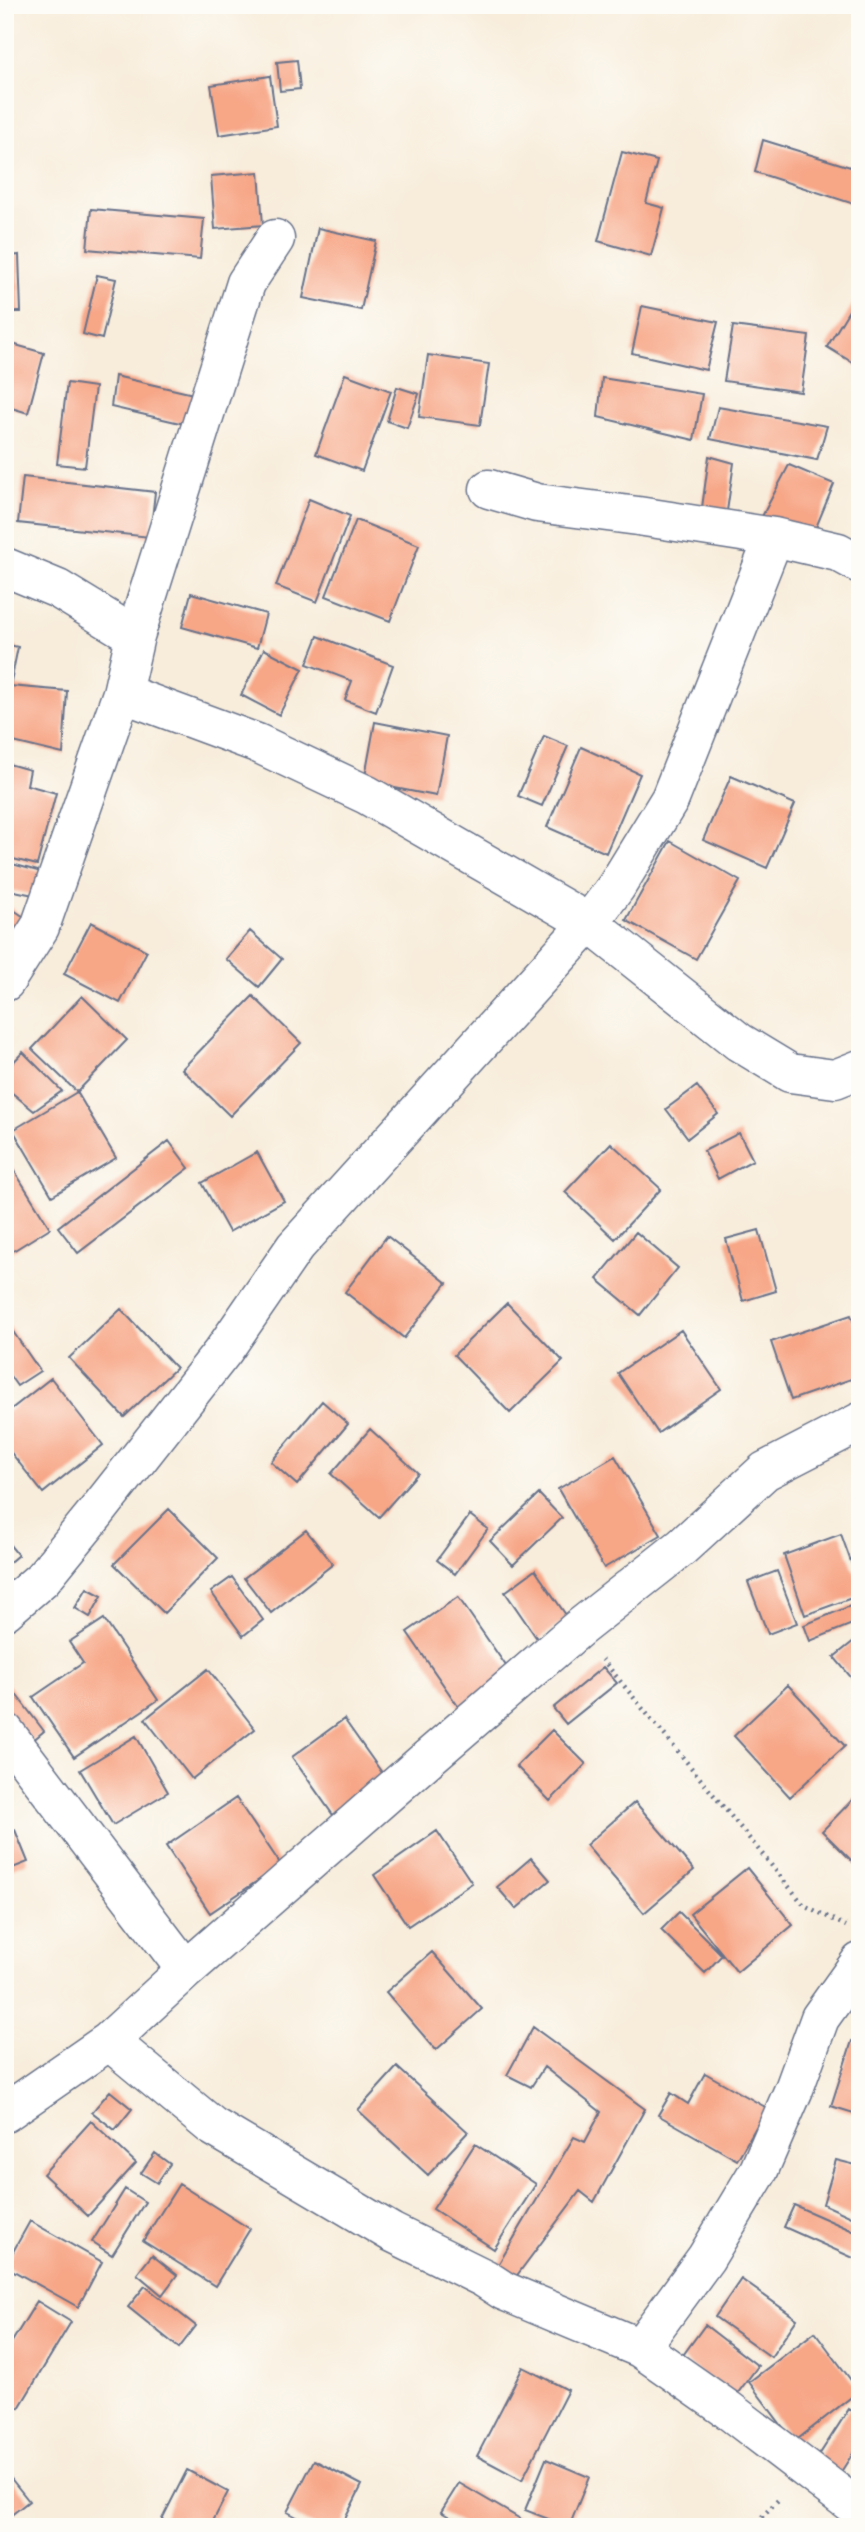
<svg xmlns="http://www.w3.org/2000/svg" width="865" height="2532" font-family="'IM FELL Double Pica',serif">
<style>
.building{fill:#f7a686}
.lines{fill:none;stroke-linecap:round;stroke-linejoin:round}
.street-casing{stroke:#68728a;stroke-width:41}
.path{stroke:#68728a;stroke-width:4.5;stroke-dasharray:2 5;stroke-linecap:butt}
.street{stroke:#fff;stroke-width:38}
</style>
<rect width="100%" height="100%" fill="#fdfcf7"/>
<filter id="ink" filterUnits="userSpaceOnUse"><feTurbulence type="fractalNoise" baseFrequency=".0143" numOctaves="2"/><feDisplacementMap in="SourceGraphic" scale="14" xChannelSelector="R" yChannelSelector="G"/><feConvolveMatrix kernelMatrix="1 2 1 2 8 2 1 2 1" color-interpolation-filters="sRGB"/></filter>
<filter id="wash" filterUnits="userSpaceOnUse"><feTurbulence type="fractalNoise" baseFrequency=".00686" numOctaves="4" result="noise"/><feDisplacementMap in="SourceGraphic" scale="28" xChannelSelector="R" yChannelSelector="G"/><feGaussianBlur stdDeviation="1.57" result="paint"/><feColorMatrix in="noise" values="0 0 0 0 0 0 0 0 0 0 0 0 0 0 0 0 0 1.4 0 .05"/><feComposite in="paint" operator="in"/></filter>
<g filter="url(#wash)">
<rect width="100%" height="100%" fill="#f8eddb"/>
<g id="blocks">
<path class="building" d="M297 60 300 89 280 91 277 62Z
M270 76 277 126 219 135 211 85Z
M763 140 860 170V206L755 172Z
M622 152 657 161 646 203 664 208 651 256 598 241Z
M259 172 263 225 215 229 211 176Z
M91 209 204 219 200 259 87 249Z
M318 228 376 241 361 310 303 298Z
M19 255 21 312H5V257Z
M97 275 116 279 102 339 83 334Z
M860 292V367L827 347Z
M642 306 718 322 706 370 632 353Z
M733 326 809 336 801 392 724 381Z
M5 342 44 353 28 413 5 406Z
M428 355 489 364 480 425 419 417Z
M345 374 391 391 362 471 316 454Z
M115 376 202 396 193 426 111 407Z
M602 378 702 394 694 440 598 417Z
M67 383 95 387 85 467 57 464Z
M397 387 419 394 407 428 387 421Z
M718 407 827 426 817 460 710 439Z
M709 456 734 463 726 518 701 515Z
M789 465 834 484 812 537 758 524Z
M23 477 155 492 150 537 18 523Z
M309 499 350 516 317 602 276 586Z
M356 520 419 545 390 621 326 596Z
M191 593 266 614 257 648 182 627Z
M318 636 393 665 376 712 345 700 352 681 307 664Z
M5 644 18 647 10 686 67 691 63 754 5 740Z
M264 649 303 669 279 715 241 695Z
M375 722 447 736 436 796 364 782Z
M544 736 568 746 542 806 518 796Z
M581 747 640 774 606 853 547 827Z
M5 763 30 770 27 785 56 793 37 865 5 857Z
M731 776 795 804 767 868 703 840Z
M670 841 740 881 696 959 626 920Z
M5 862 52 875 43 897 5 889Z
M5 904 27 919 5 952Z
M91 922 147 951 120 1003 64 974Z
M250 931 282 959 259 987 226 959Z
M82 996 127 1040 77 1092 32 1049Z
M253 996 301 1043 230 1116 182 1069Z
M23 1052 62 1091 34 1111 5 1087V1071Z
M697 1086 718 1114 688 1138 666 1109Z
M77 1092 116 1158 52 1196 13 1130Z
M739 1133 753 1160 718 1179 704 1151Z
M169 1141 189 1168 78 1253 58 1227Z
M611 1143 661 1189 615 1239 565 1192Z
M257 1152 284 1201 229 1232 202 1183Z
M12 1167 50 1228 5 1256V1171Z
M759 1230 776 1291 743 1301 726 1239Z
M636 1232 678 1268 640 1315 597 1279Z
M387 1236 447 1283 404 1338 345 1292Z
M507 1303 563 1361 510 1413 454 1355Z
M121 1309 176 1368 124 1417 69 1358Z
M851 1315 860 1340V1376L791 1400 771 1342Z
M5 1320 40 1371 17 1386 5 1369Z
M681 1330 721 1389 658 1433 618 1373Z
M51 1378 103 1445 43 1493 5 1445V1414Z
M322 1401 348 1424 297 1485 271 1462Z
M370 1429 418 1473 379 1517 331 1474Z
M615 1456 661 1535 604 1568 558 1489Z
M539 1494 562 1518 513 1565 490 1541Z
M169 1509 218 1558 164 1613 114 1564Z
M470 1515 488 1529 455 1574 437 1560Z
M306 1530 333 1564 271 1613 244 1578Z
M841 1534 860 1587V1595L805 1615 784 1555Z
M5 1539 18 1555 5 1566Z
M535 1570 568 1618 538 1640 505 1592Z
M777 1571 797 1623 768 1634 748 1582Z
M232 1577 263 1620 243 1636 211 1592Z
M87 1588 102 1596 90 1617 75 1608Z
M458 1597 511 1673 460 1709 407 1632Z
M855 1604 860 1621 810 1641 804 1625Z
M104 1619 158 1700 74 1757 33 1697 83 1663 69 1642Z
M860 1636V1688L834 1657Z
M603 1667 617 1683 566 1724 553 1708Z
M208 1669 255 1729 192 1779 145 1719Z
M5 1680 44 1731 25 1747 5 1721Z
M788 1685 845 1746 790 1797 734 1736Z
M344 1719 385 1777 333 1815 292 1757Z
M552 1730 586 1764 550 1801 516 1766Z
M136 1736 168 1792 113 1825 80 1770Z
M860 1792V1869L822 1831Z
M236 1798 281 1865 210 1913 166 1846Z
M635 1802 694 1870 644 1913 586 1845Z
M15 1830 28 1862 5 1871V1834Z
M437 1831 472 1883 408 1926 374 1875Z
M531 1858 550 1880 516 1909 497 1887Z
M747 1868 793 1925 737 1972 690 1914Z
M679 1912 722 1955 705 1973 661 1930Z
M432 1952 482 2009 436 2050 386 1992Z
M533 2027 645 2109 594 2202 580 2191 509 2286 492 2275 574 2137 585 2142 601 2112 544 2067 531 2087 507 2075Z
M852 2041 860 2043V2115L831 2106Z
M397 2067 468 2132 428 2175 358 2110Z
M705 2073 767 2108 737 2160 658 2115 671 2093 688 2104Z
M110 2091 132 2109 115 2130 92 2112Z
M91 2121 136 2163 88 2216 43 2174Z
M475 2144 536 2184 494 2249 433 2209Z
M155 2153 170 2164 157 2183 141 2173Z
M836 2160 860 2166V2221L823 2204Z
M179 2184 250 2229 215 2286 143 2241Z
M125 2189 145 2202 112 2255 92 2242Z
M794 2205 860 2234V2261L784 2227Z
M30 2221 102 2262 78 2307 5 2266Z
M152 2255 177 2275 162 2295 137 2274Z
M741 2279 797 2319 771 2357 715 2317Z
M145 2286 196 2326 179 2348 128 2307Z
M37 2301 71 2322 19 2408 5 2399V2353Z
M705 2325 758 2366 734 2398 681 2358Z
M815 2332 859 2391 794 2442 749 2382Z
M523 2367 568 2390 522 2480 477 2456Z
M849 2409 860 2416V2442L837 2478 814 2463Z
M546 2459 589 2477 569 2527 525 2510Z
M314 2460 362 2485 341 2527H315L287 2512Z
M187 2470 228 2492 210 2527H158Z
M5 2471 29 2501 5 2520Z
M459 2483 534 2527H467L441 2512Z"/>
</g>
</g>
<g filter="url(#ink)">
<use href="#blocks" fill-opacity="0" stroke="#68728a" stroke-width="2"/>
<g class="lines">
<defs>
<path id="street" d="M489 489 537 503 638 516 774 537 838 552 860 564
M5 567 58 589 135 636
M122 693 257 743 367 795 589 923 739 1042 790 1073 835 1079 860 1069
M5 982 40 927 122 693 135 636 246 283 275 239
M5 1611 42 1579 95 1514 224 1350 295 1247 589 923 616 887 670 799 774 537
M5 1732 186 1970
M109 2041 212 2126 391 2232 484 2278 504 2291 640 2348 727 2409 860 2510
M5 2113 109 2041 186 1970 426 1760 578 1629 682 1547 765 1471 860 1422
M640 2348 706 2258 759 2170 794 2089 820 2018 860 1962"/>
</defs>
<use href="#street" class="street-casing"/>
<path class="path" d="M602 1659 804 1905 846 1926
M752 2527 781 2497"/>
<use href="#street" class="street"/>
</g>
</g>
<rect width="865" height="2532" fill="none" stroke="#fdfcf7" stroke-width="28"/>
</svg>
